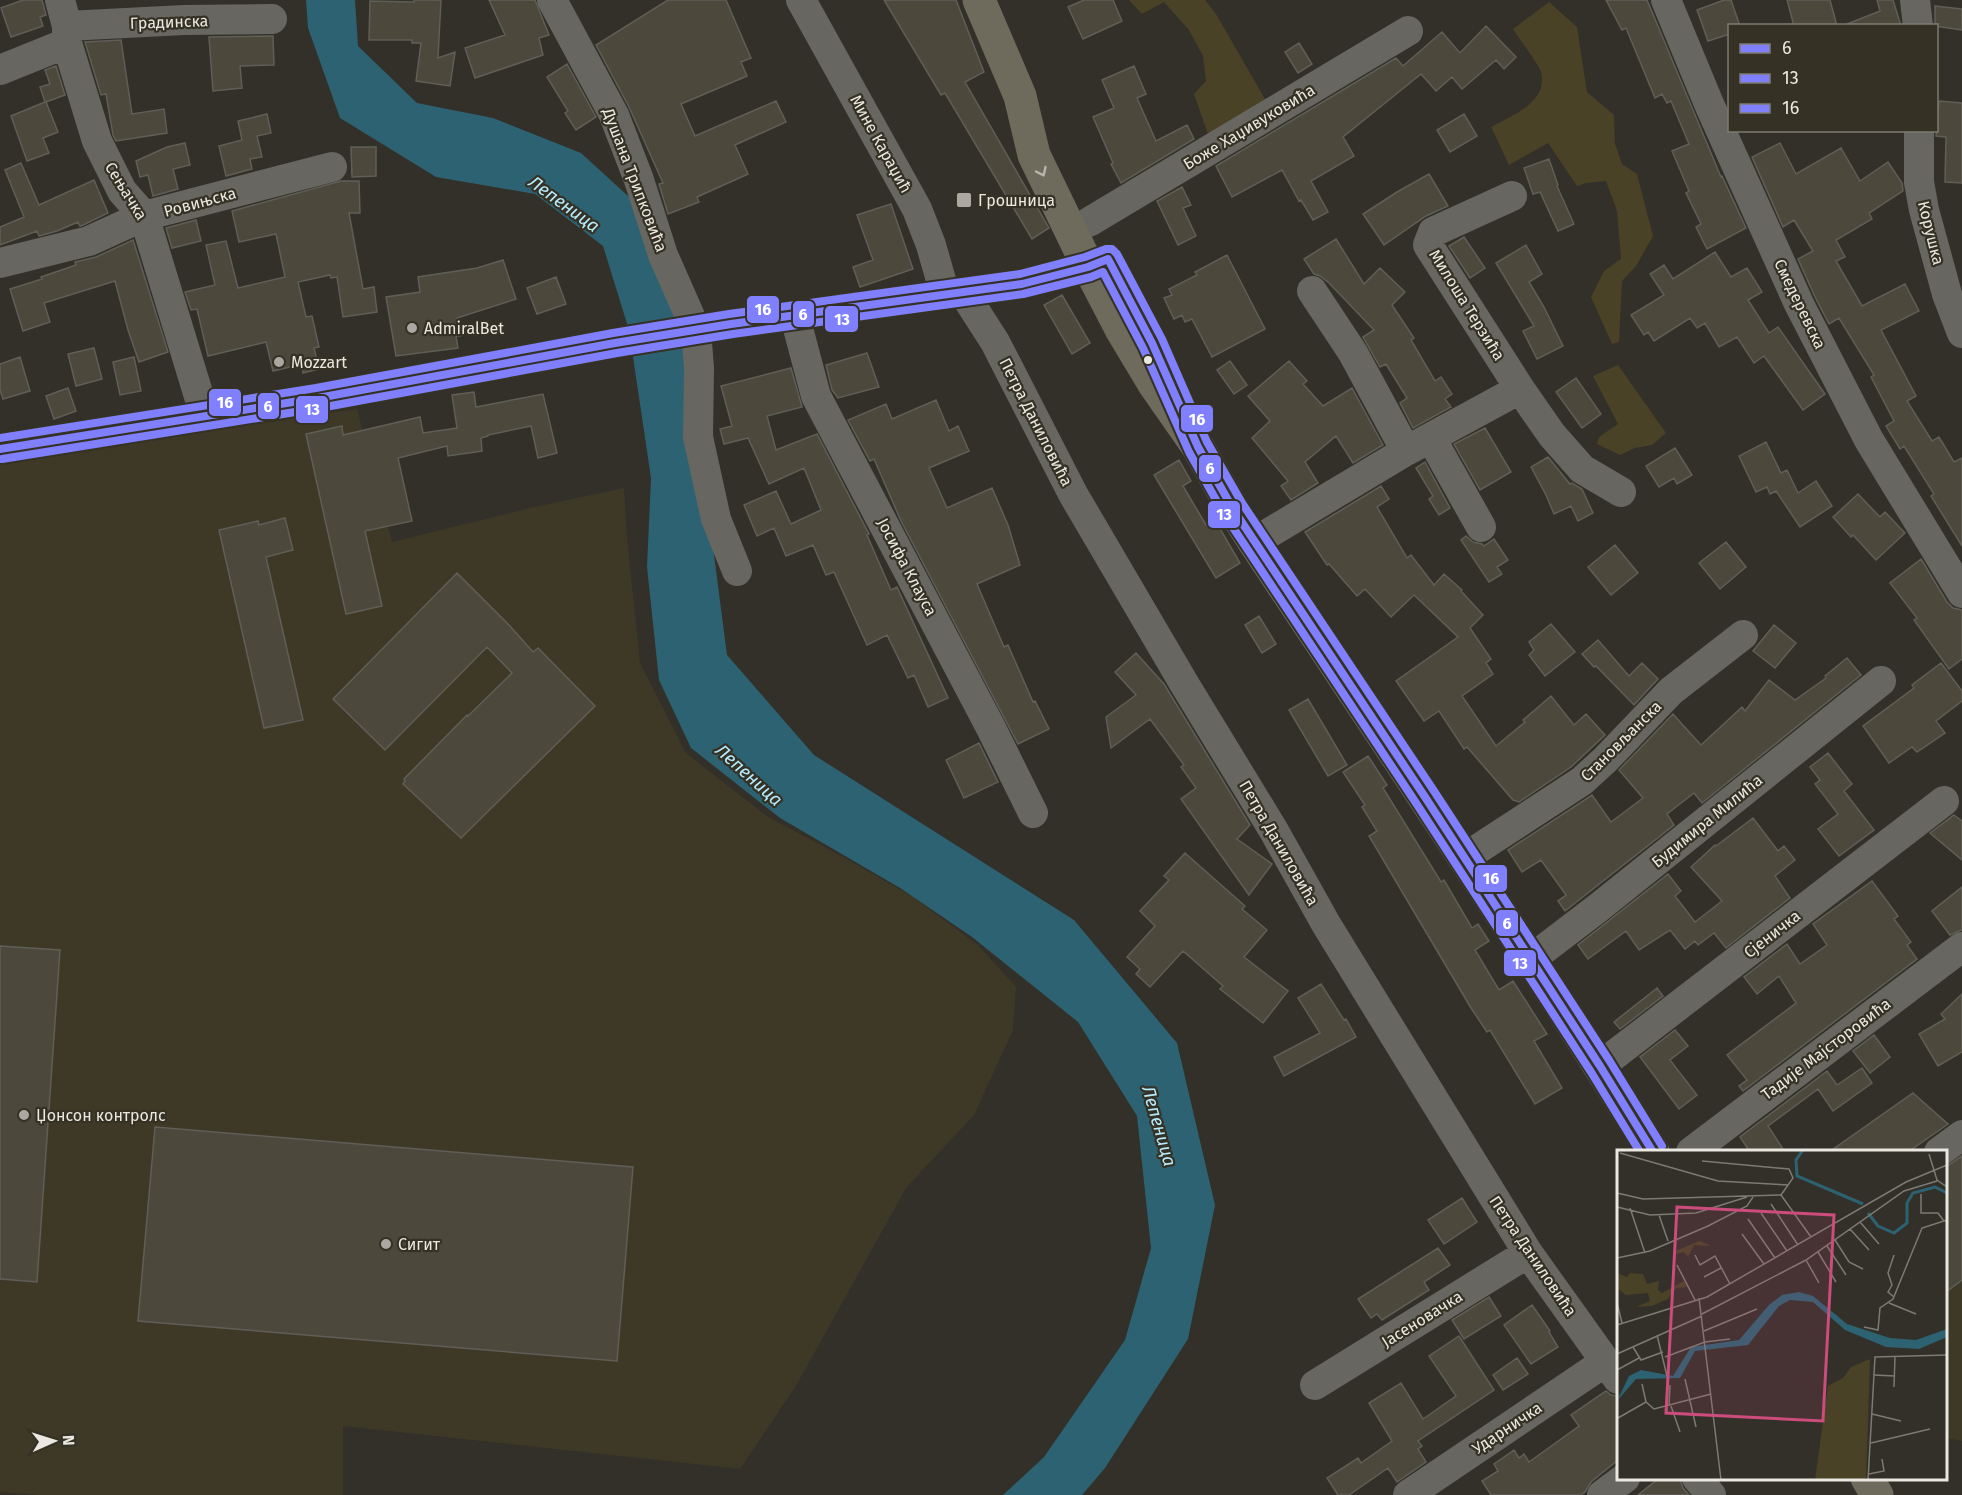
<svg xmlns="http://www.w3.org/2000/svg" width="1962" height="1495" font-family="'Fira Sans',sans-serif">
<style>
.built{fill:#3e3927}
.green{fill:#494226}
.water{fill:#2c6272}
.building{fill:#4c483c;stroke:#5f5e57;stroke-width:1.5}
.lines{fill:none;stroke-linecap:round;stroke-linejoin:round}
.minor{stroke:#676660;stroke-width:30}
.major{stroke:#6e6b5d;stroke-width:33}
.bus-1-casing{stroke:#353225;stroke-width:12}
.bus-2-casing{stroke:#353225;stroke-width:12}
.bus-3-casing{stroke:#353225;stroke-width:12}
.bus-1{stroke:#8080ff;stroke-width:8}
.bus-2{stroke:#8080ff;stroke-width:8}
.bus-3{stroke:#8080ff;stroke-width:8}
.oneway{stroke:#b8b6ac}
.poi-dot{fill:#aaa8a0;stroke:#353225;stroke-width:2}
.bus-dot{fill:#eae8e0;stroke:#353225;stroke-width:2}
.labels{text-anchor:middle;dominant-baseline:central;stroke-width:4.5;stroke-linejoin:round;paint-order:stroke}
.street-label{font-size:16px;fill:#eae8e0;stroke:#353225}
.poi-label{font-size:16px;fill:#eae8e0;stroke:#353225;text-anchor:start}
.water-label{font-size:18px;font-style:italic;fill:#b6ebfd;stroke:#353225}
.inset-river{fill:none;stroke:#2c6272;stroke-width:3}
.inset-road{fill:none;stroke:#7c7a72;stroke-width:1.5}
.view{fill:#cc4c7c;fill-opacity:0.15;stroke:#cc4c7c;stroke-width:3}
.inset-edge{fill:none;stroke:#eae8e0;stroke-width:3}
.line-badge{stroke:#353225;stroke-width:2}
.badge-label{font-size:16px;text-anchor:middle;font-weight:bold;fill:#fff}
</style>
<rect width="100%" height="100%" fill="#323028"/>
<path class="built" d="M357 409 392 542 530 508 624 488 627 538 640 663 686 753 768 817 847 859 913 897 978 945 1016 987 1013 1030 974 1115 906 1188 797 1384 740 1469 343 1426V1495H38L0 1492V461Z
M1962 1146V1441L1946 1438V1159Z"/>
<path class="green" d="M1129 0H1205L1216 14 1269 106 1209 137 1194 94 1206 81 1203 56 1189 30 1164 2 1142 14Z
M1549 2 1577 27 1587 92 1614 115 1615 144 1622 164 1637 174 1653 236 1636 266 1622 281 1619 342 1612 344 1591 297 1604 271 1621 259 1617 211 1606 181 1586 183 1577 186 1548 143 1509 165 1491 127C1511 116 1549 102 1541 72 1538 63 1519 39 1513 29Z
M1618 365 1666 433 1652 445 1635 448 1620 455 1597 444 1599 437 1618 424 1593 376Z"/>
<path class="water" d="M306 0H355L358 46 417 103 493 118 581 153 639 206 683 315 727 655 814 755 1074 920 1177 1043 1215 1205 1188 1339 1105 1468 1082 1495H1003L1044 1457 1125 1340 1151 1248 1137 1116 1078 1022 972 937 900 888 780 818 691 748 659 680 647 567 651 478 629 330 603 246 535 194 436 177 340 118 308 28Z"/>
<path class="building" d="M23 0H42L46 15 40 17 43 26 11 37 1 8Z
M414 0H441L438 58 455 52 450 86 416 81 421 43H412V40H369L370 1 414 2Z
M489 0H535L549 35 539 38 543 55 475 78 465 48 505 35Z
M668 0H726L751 58 741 62 747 76 681 104 695 136 776 101 786 122 735 145 748 174 697 197 699 202 668 214 659 184 663 183 629 107 596 45Z
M884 0H956L984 72 965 82 1049 228 1032 239 945 93 941 95Z
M1084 0H1113L1122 21 1083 39 1068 7Z
M1606 0H1647L1721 177 1722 176 1746 228 1707 249 1696 227 1701 224 1686 193 1689 191 1672 151 1689 144 1671 101 1667 103 1662 94 1655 98 1626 28 1622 30Z
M1731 0 1740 26H1730V34L1708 41 1697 10 1724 0Z
M1787 0H1830L1837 26H1794Z
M1877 0H1893L1901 26H1847V24L1880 11Z
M1935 6 1962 9V30L1935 26Z
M1486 26 1516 57 1504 69 1496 60 1462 89 1452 77 1436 91 1421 74 1374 112 1343 137 1354 156 1311 181 1328 212 1313 220 1301 200 1299 201 1282 170 1232 197 1216 166 1396 58 1403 66 1442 32 1460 53Z
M273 36 274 65 240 66 242 88 213 91 209 37Z
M121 40 132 114 164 109 167 133 116 141 113 135 106 94 101 95 85 42Z
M1299 43 1312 64 1298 73 1285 52Z
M567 64 596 117 576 130 565 113 568 111 547 77Z
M56 66 65 95 46 102 58 132 43 138 49 153 27 161 11 116 45 102 40 87 50 84 45 70Z
M1134 66 1146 94 1137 98 1156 141 1187 125 1194 139 1121 183 1111 164 1113 163 1093 117 1114 108 1102 80Z
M1939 101 1962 103V183L1945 182 1946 137 1936 136Z
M267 114 271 133 257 136 262 157 250 159 252 169 226 176 219 146 242 140 238 121Z
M1464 114 1477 136 1450 152 1437 130Z
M185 143 190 165 173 169 178 189 153 196 148 175 140 177 136 161 167 147Z
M1780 143 1796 174 1841 148 1860 181 1888 162 1902 183 1903 191 1869 213 1872 219 1836 240 1845 257 1836 261 1862 306 1905 284 1919 311 1881 330 1916 396 1907 401 1932 441 1939 437 1954 462 1962 458V546L1931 496 1934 494 1904 446 1900 449 1886 426 1894 421 1871 377 1874 375 1839 318 1829 324 1815 297 1798 259 1813 251 1794 220 1783 227 1752 157Z
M351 147H376V176L352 177Z
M1549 159 1558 185 1557 186 1574 224 1558 231 1540 192 1533 194 1524 168Z
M21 163 39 205 94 180 108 213 83 225 80 226 78 222 57 231 39 236 37 231 0 245V227L24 217 5 170Z
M1429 174 1448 206 1426 216 1384 245 1363 214 1397 192Z
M341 181H359L360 213H349L363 289 374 287 377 312 343 317 337 277 331 278 330 275 298 282 306 317 312 316 319 347 314 348 319 369 303 373 302 364 273 371 266 342 208 356 197 309 191 310 185 292 215 285 206 245 226 241 238 288 285 277 276 234 239 242 232 211Z
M1182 187 1191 205 1183 208 1196 236 1178 245 1157 201Z
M891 204 913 269 860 287 853 267 873 260 857 215Z
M196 220 201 241 172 248 166 228Z
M1464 237 1485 268 1470 278 1449 246Z
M1336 239 1364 284 1380 268 1405 292 1392 305 1414 338 1411 340 1435 381 1441 377 1452 394 1445 399 1451 407 1413 428 1400 403 1407 398 1386 364 1380 367 1363 337 1374 330 1329 283 1320 276 1314 274 1304 259Z
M133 240 168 352 139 362 128 330 115 281 44 303 50 322 23 331 10 289 42 279 41 277 76 265 75 262 96 257Z
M1526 245 1542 274 1529 282 1544 307 1563 346 1537 359 1523 331 1534 326 1496 263Z
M1715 252 1731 277 1747 268 1762 292 1748 300 1769 333 1778 327 1825 394 1803 410 1764 356 1754 363 1737 337 1719 347 1705 323 1697 328 1690 318 1654 341 1648 332 1644 335 1631 315 1664 295 1650 274 1664 265 1673 279Z
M1227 255 1265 329 1212 357 1192 319 1185 322 1182 315 1174 319 1164 298 1172 295 1169 289 1197 275 1195 272Z
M503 260 516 299 457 318 460 336H456L458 348 396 356 386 297 420 292 418 277 477 268Z
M556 277 566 304 537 314 527 288Z
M1062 295 1090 343 1072 354 1044 305Z
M94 348 102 379 76 386 68 354Z
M867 353 879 387 838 398 832 390 826 365Z
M20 357 30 391 3 399 0 390V364Z
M134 357 141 391 120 395 113 362Z
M1230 361 1247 385 1234 394 1217 370Z
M1289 361 1307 381 1303 384 1323 406 1352 388 1383 445 1353 463 1336 436 1305 462 1318 483 1291 500 1281 486 1288 481 1252 438 1270 421 1248 396Z
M791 368 802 407 767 416 776 450 817 434 869 534 867 535 891 590 897 587 948 698 928 707 914 675 908 678 887 635 867 645 834 572 826 575 813 545 786 556 774 528 757 536 744 505 776 491 791 524 821 510 804 468 769 484 748 438 724 444 720 429 732 426 721 386Z
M1576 378 1601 414 1582 428 1556 392Z
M68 388 76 411 54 419 46 396Z
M474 392 476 407 543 394 557 453 538 458 531 426 488 435V436L481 438 482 451 448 456 447 446 398 458 412 521 365 531 382 606 346 614 306 434 342 426 343 435 420 417 423 433 457 428 452 395Z
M936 400 949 431 958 426 969 451 929 468 947 508 992 488 1008 525 1020 565 977 584 1004 647 1008 645 1033 702 1035 701 1049 729 1018 744 901 521 874 459 870 461 848 420 886 404 892 419Z
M1485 428 1511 472 1480 490 1454 444Z
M1766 442 1781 473 1787 470 1798 493 1816 481 1832 506 1800 527 1776 491 1770 494 1767 487 1756 492 1739 456Z
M1675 448 1692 475 1677 484 1674 478 1659 487 1646 466Z
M1548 457 1570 484 1572 483 1582 489 1593 513 1578 521 1571 506 1554 514 1546 495 1531 467Z
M1179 460 1191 481 1183 486 1206 525 1215 520 1240 563 1216 578 1154 475Z
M1425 462 1450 508 1439 515 1429 499 1433 496 1416 468Z
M1381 486 1389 499 1377 507 1407 558 1411 555 1434 585 1444 574 1462 590 1461 591 1483 615 1470 628 1491 659 1486 663 1493 674 1462 696 1496 746 1525 722 1523 720 1551 696 1574 725 1586 714 1605 735 1571 767 1519 802 1513 800 1467 747 1464 749 1439 711 1424 721 1396 681 1458 637 1414 595 1391 617 1365 589 1357 596 1329 564 1327 565 1305 532Z
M1858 494 1880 517 1885 512 1905 533 1876 560 1853 535 1851 537 1833 517Z
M285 518 293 550 266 557 303 720 264 728 219 530 258 521 259 525Z
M1466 536 1473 542 1482 544 1484 546 1494 539 1508 560 1497 567 1502 574 1489 582 1461 540Z
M1726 542 1746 567 1720 589 1699 563Z
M1615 545 1638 573 1611 595 1588 567Z
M1921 559 1947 602 1953 608 1962 610V659L1949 669 1914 620 1917 618 1890 583Z
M457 573 509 625 533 652 538 648 595 706 461 838 403 784 405 781 404 779 467 715 468 716 512 673 487 647 385 750 333 699Z
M1259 616 1276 644 1262 653 1245 625Z
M1551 624 1575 652 1545 676 1529 655 1534 650 1529 642Z
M1774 625 1796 643 1775 668 1753 651Z
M1598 640 1629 676 1642 663 1658 679 1634 705 1596 666 1594 667 1582 654Z
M1136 653 1164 684 1250 825 1237 839 1272 864 1249 895 1181 799 1196 788 1181 767 1184 765 1150 719 1111 748 1106 717 1136 695 1115 672Z
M1847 658 1861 675 1702 803 1694 793 1667 814 1674 825 1565 911 1558 901 1566 895 1541 860 1522 872 1508 850 1592 795 1611 822 1643 798 1619 770 1673 714 1701 745 1742 707 1745 711 1769 680 1795 700 1826 678 1825 676Z
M1941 663 1962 691V701L1936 721 1945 733 1917 752 1912 747 1889 763 1863 726 1914 688 1912 685Z
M1308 699 1347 765 1328 776 1289 710Z
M979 743 998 782 964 798 946 760Z
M1828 753 1852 784 1844 791 1874 830 1839 856 1818 829 1838 814 1815 784 1820 780 1810 767Z
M1368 756 1387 785 1383 788 1441 882 1444 880 1472 928 1478 924 1489 941 1475 950 1499 990 1513 981 1547 1034 1534 1041 1562 1088 1535 1104 1490 1030 1487 1032 1471 1008 1369 836 1377 831 1362 807 1365 805 1343 772Z
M1954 815 1962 821V860L1930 833Z
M1753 818 1778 851 1784 846 1795 860 1775 876 1790 898 1726 948 1714 933 1698 945 1695 941 1685 949 1670 930 1639 950 1626 931 1588 959 1578 945 1668 874 1681 891 1675 896 1695 922 1722 901 1691 867 1715 845 1716 846Z
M1185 853 1245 906 1242 909 1267 930 1244 957 1288 991 1263 1023 1220 989 1223 986 1183 951 1150 987 1136 974 1140 969 1127 957 1155 926 1140 911 1169 880 1164 876Z
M1872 881 1898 916 1894 919 1911 942 1907 945 1917 959 1743 1091 1739 1086 1747 1080 1727 1055 1796 1003 1779 976 1757 994 1744 977 1787 944 1800 964 1827 945 1813 924Z
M1962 887V930L1950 935 1932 911Z
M0 946 60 950 37 1282 0 1279Z
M1321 984 1344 1020 1346 1019 1356 1037 1284 1076 1274 1057 1320 1033 1298 998Z
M1657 988 1663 996 1620 1029 1614 1022Z
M1962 994V1052L1938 1066 1919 1034 1945 1019 1941 1014Z
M1675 1030 1688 1046 1670 1060 1697 1095 1679 1109 1640 1057Z
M1874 1035 1890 1057 1870 1073 1853 1051Z
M1862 1068 1872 1083 1833 1111 1818 1089 1768 1126 1785 1152H1750L1740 1137 1827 1071 1837 1085Z
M1913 1093 1948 1124 1908 1152H1829Z
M155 1127 633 1167 617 1361 138 1321Z
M1962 1156V1280L1946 1292V1167Z
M1462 1198 1477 1222 1444 1244 1428 1220Z
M1438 1248 1450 1265 1424 1282 1429 1290 1382 1320 1377 1314 1371 1318 1358 1299Z
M1489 1297 1501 1316 1464 1339 1452 1320Z
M1532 1305 1550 1331 1549 1332 1558 1347 1531 1364 1504 1325Z
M1459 1336 1494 1390 1418 1441 1422 1446 1418 1449 1426 1462 1397 1482 1388 1468 1349 1495H1338L1327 1478 1358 1458 1361 1463 1392 1441 1369 1403 1401 1383 1423 1419 1456 1396 1429 1356Z
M1517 1358 1528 1374 1503 1390 1493 1375Z
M1606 1391 1611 1395 1618 1396V1460L1591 1482 1585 1492 1581 1495H1491L1482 1481 1498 1471 1494 1464 1514 1450 1519 1458 1524 1454 1529 1462 1579 1426 1571 1415Z
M1658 1479H1680L1683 1488 1689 1495H1638Z"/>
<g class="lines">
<path class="minor" d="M60 0 67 26V43L97 141 122 191 144 216 205 416
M552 0 614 115 639 180 663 255 696 330 699 368 698 437 716 519 737 571
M801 0 917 209 931 245 945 294
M1666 0 1709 104 1799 304 1869 440 1962 593
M1915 0 1918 26
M67 26 184 20 272 19
M0 70 67 43
M1919 130V182L1924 210 1947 294 1962 333
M1089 222 1408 31
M0 263 89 241 144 216 332 167
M1312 291 1353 353 1406 451
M963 292 995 342 1073 494 1185 685 1274 831 1326 924 1528 1253 1618 1379
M795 317 816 396 991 728 1033 813
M1520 389 1552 435 1582 469 1621 492
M1431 438 1481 527
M0 449 318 398 615 343 731 324 1022 284 1088 267 1108 259
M1254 542 1406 451 1520 389 1428 245 1433 232 1512 196
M1464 858 1582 781 1605 760 1671 691 1743 635
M1531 959 1598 908 1881 681
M1600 1066 1944 801
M1691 1152 1962 947
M1939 1152 1962 1135
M1315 1385 1528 1253
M1697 1478 1711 1495
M1408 1495 1605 1362
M1602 1495 1625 1478"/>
<path class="major" d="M979 0 1020 96 1034 155 1080 250 1121 329 1154 384 1198 447 1233 509 1254 542C1388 744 1525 945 1653 1152
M1867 1478 1877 1495"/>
<defs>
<path id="bus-1" d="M0 449 318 398 615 343 731 324 1022 284 1088 267 1108 259 1152 343 1198 447 1233 509 1425 797 1600 1066 1653 1152"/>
<path id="bus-2" d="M2 459 320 408 617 353 733 334 1023 294 1091 277 1103 272 1143 348 1189 452 1224 514 1416 803 1591 1072 1640 1152"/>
<path id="bus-3" d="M0 438 316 388 613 333 729 314 1020 274 1085 257 1106 249H1112L1117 254 1162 339 1207 442 1242 503 1434 791 1609 1060 1662 1146"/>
</defs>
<use href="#bus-1" class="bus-1-casing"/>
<use href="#bus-2" class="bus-2-casing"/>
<use href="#bus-3" class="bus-3-casing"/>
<use href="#bus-1" class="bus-1"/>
<use href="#bus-2" class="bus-2"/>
<use href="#bus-3" class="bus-3"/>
</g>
<defs><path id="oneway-chevron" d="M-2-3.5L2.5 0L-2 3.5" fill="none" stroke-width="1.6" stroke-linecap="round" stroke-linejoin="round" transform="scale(1.5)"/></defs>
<use class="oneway" href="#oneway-chevron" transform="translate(1042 172) rotate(65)"/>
<g class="poi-dot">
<rect x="956" y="192" width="16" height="16" rx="3"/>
<circle cx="412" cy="328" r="6"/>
<circle cx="279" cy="362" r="6"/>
<circle cx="24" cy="1115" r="6"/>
<circle cx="386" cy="1244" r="6"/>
</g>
<circle class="bus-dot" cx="1148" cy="360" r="5"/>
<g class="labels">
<g class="street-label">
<text transform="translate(169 22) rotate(-2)">Градинска</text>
<text transform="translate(1249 127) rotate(-31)">Боже Хаџивуковића</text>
<text transform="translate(881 144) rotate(61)">Мине Караџић</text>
<text transform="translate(635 180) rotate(69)">Душана Трипковића</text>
<text transform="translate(126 191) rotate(58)">Сењачка</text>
<text transform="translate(200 202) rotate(-15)">Ровињска</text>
<text transform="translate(1931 233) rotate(76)">Корушка</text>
<text transform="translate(1800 304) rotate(64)">Смедеревска</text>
<text transform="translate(1467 305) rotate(58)">Милоша Терзића</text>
<text transform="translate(1036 422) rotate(63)">Петра Даниловића</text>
<text transform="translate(907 567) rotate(62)">Јосифа Клауса</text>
<text transform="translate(1621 741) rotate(-45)">Становљанска</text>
<text transform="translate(1707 821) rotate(-39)">Будимира Милића</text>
<text transform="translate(1279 843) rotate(60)">Петра Даниловића</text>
<text transform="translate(1772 934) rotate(-38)">Сјеничка</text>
<text transform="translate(1826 1049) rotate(-37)">Тадије Мајсторовића</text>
<text transform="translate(1533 1256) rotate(56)">Петра Даниловића</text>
<text transform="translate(1422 1319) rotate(-32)">Јасеновачка</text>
<text transform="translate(1507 1428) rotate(-34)">Ударничка</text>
</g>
<g class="poi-label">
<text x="978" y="200">Грошница</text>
<text x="424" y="328">AdmiralBet</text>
<text x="291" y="362">Mozzart</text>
<text x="36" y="1115">Џонсон контролс</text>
<text x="398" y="1244">Сигит</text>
</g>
<g class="water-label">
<text transform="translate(564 204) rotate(36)">Лепеница</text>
<text transform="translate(749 775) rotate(42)">Лепеница</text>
<text transform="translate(1159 1126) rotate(74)">Лепеница</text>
</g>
</g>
<g transform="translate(1617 1150)">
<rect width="330" height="330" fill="#323028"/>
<path d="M83 91 94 96 77 95 71 107 67 102 60 104 58 101ZM0 123 10 127 13 123 26 124 30 134 42 131 41 140 45 143 67 131 70 137 59 138 51 149 35 156 19 157 33 151 31 143 9 145 0 138ZM253 209 249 330H198L211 236 226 228 234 217Z" fill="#494226"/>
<path d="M182 142 196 146 230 174 273 188 299 190 330 179V187L302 199 269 197 228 180 196 152 173 150 162 156 131 195 78 201 63 228 19 229 0 251 12 226 24 220 56 226 74 197 122 190 152 155 165 145Z" fill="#2c6272"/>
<path class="inset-river" d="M186 0 179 10 180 26 246 54M251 63 261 76 277 83 290 73V53L296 43 318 37 330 43"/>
<path class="inset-road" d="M3 3 101 31 172 35M312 4 320 30 330 37M85 11 172 19 176 28 164 45M0 43 26 49 164 45M304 44V63H321L327 71M164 45 194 87M154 54 181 95M0 57 33 65 79 63 130 47M13 58 28 103M144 63 170 101M42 65 51 91M131 69 158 108M243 72 262 94M233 79 252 100M125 84 147 114M218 90 232 112 246 119M210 96 229 125M201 102 219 132M78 105 83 115 98 106 113 134M0 108 33 101 91 76 130 56 136 47M189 110 202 133M60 115 78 150M87 127 104 118M277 147 271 142 275 135 271 123 277 105M82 148 104 330M0 153 5 173M272 153 299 164M85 164 189 110 287 41 320 31M0 175 90 147 289 32 330 15M247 177 261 180 263 158 276 149 305 78 330 70M87 181 140 159M40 185 50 226M16 197 24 210 46 202M0 204 85 166M48 207 88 192 113 189M0 220 22 208M256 225 278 226M68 229 79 277M25 234 29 252M277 237 278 206M52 256 53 235M54 256 63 282M255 264 284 271M1 268 29 252 37 259 94 244M254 293 313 279M252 324 267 321 265 309M251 330 258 207 330 205"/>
<path class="view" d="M60 57 217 65 206 271 49 263Z"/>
<rect width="330" height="330" class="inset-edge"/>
</g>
<g class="line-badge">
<rect x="746" y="295" width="34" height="29" rx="6" fill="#8080ff"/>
<rect x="792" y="300" width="23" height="28" rx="6" fill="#8080ff"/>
<rect x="824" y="305" width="35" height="28" rx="6" fill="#8080ff"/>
<rect x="208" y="388" width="34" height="29" rx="6" fill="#8080ff"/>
<rect x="257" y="392" width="23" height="28" rx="6" fill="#8080ff"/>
<rect x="295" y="395" width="34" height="29" rx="6" fill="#8080ff"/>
<rect x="1180" y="404" width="34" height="29" rx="6" fill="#8080ff"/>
<rect x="1198" y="454" width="24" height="29" rx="6" fill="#8080ff"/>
<rect x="1207" y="500" width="34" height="29" rx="6" fill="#8080ff"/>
<rect x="1474" y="864" width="34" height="29" rx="6" fill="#8080ff"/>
<rect x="1495" y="909" width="24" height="28" rx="6" fill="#8080ff"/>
<rect x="1503" y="949" width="34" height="28" rx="6" fill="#8080ff"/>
</g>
<g class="badge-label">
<text x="763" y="315">16</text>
<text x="803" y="320">6</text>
<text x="842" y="325">13</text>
<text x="225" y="408">16</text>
<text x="268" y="412">6</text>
<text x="312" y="415">13</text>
<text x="1197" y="425">16</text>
<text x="1210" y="474">6</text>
<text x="1224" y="520">13</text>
<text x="1491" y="884">16</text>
<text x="1507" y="929">6</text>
<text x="1520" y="969">13</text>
</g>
<rect x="1728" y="24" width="210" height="108" fill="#353225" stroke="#7d7b70" stroke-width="1.5"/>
<rect x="1740" y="44" width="30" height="9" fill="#8080ff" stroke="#7d7b70" stroke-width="1.5"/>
<text x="1782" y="54" font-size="18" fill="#eae8e0">6</text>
<rect x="1740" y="74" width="30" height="9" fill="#8080ff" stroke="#7d7b70" stroke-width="1.5"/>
<text x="1782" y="84" font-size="18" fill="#eae8e0">13</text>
<rect x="1740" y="104" width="30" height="9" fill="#8080ff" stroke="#7d7b70" stroke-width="1.5"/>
<text x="1782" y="114" font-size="18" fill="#eae8e0">16</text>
<g transform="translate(54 1441) rotate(87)" stroke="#353225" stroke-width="4.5" paint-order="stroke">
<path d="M0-4.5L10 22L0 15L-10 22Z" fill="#eae8e0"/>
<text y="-9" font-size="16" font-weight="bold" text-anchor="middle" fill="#eae8e0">N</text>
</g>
</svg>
